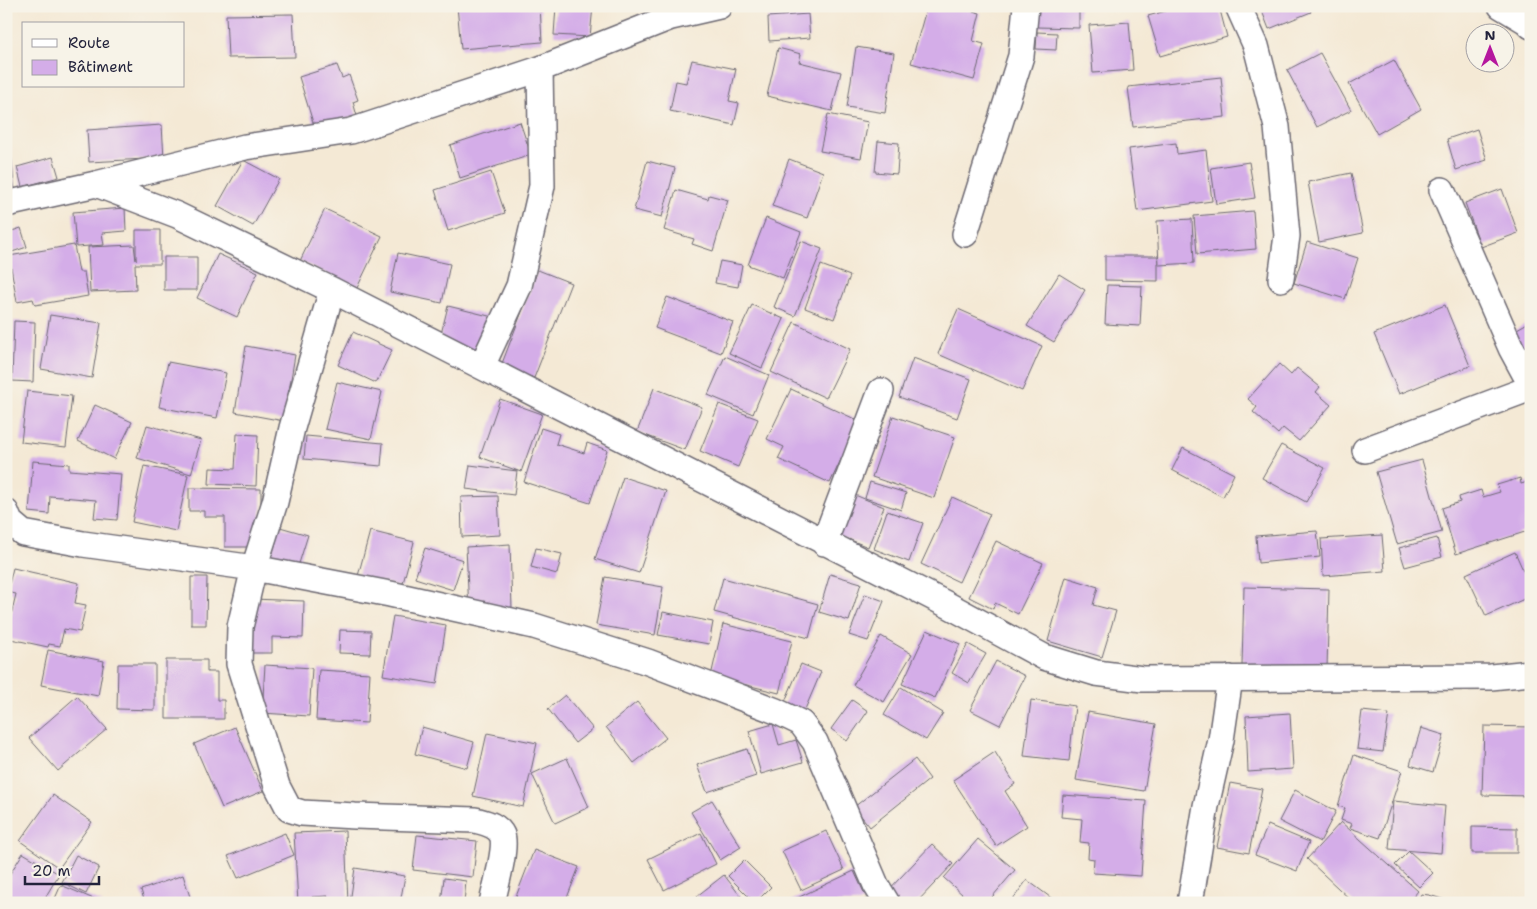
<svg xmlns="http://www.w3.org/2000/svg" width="1537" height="909" font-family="'Shantell Sans',sans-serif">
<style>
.building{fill:#d4ade8}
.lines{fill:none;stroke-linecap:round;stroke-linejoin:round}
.minor-casing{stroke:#6c6871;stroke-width:28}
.minor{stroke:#fff;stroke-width:25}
</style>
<rect width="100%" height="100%" fill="#f7f3e8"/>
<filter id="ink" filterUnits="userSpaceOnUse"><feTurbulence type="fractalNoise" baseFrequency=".02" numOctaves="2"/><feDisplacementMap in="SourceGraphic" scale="10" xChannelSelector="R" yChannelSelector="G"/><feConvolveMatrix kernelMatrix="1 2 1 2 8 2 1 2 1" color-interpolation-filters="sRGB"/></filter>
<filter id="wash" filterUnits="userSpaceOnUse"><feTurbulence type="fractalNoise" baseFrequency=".0096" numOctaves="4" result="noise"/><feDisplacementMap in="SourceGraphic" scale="20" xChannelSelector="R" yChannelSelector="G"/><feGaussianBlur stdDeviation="1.12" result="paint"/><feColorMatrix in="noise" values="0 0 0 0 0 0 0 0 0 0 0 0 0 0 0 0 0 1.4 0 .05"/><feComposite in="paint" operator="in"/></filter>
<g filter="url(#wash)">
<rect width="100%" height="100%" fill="#f4e9d5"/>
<g id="blocks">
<path class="building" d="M87 6H104V9L87 8Z
M457 6H540L542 42 461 49Z
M556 6H593L590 37 554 35Z
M927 6H954L980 13 973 41 984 44 974 80 911 63Z
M1036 6H1079V28L1036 27Z
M1183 6H1219L1227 37 1160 56 1148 16Z
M1260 6H1308L1311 12 1269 29Z
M293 14 295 57 228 58 226 15Z
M808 14 810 38 769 41 768 17Z
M1129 22 1133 70 1093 73 1089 25Z
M1037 32 1057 33 1056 50 1036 49Z
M856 47 894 53 885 113 847 107Z
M778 48 801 54 799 62 841 72 832 111 767 96Z
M1320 53 1351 110 1317 127 1287 70Z
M692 60 736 69 729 101 739 103 734 125 670 111 676 81 686 83Z
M1394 60 1421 109 1377 134 1349 84Z
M337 65 342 78 349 75 358 100 353 102 357 116 315 129 299 77Z
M1221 77 1225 117 1133 127 1128 87Z
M828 114 868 122 861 158 820 151Z
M520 122 531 155 460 178 450 145Z
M162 125 164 158 89 162 87 130Z
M1477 129 1487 160 1456 170 1447 139Z
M878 141 899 143 897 174 875 172Z
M6 143H10L15 193H6Z
M1176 143 1177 154 1206 150 1212 201 1137 211 1129 149Z
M53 157 59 177 22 187 17 167Z
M789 159 823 172 807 218 772 206Z
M243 160 279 179 253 226 217 206Z
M647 161 675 168 662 217 634 210Z
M1249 162 1255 198 1216 204 1211 168Z
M491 172 505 213 448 231 435 190Z
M1351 173 1363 233 1319 242 1308 182Z
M1502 189 1518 233 1481 247 1465 203Z
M676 190 708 199 709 195 728 200 713 251 692 244 694 239 664 230Z
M125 208 126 231 102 233 104 245 76 247 73 212Z
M325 209 382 236 357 288 300 261Z
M1253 211 1256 249 1197 254 1194 216Z
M766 218 801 232 783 278 748 265Z
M1192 219 1194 263 1159 265 1157 221Z
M21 228 27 247 6 254V233Z
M136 230H160V264H135L136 290 90 292 88 247 134 245 136 260Z
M801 241 822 249 795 316 774 307Z
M1307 242 1358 258 1345 299 1294 283Z
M74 245 79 272H84L88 296 35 305 33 299 17 302 9 256Z
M398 253 450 264 442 303 390 292Z
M218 254 258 272 237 317 197 298Z
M1105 256H1158V281L1105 280Z
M164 257H197V290H164Z
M720 261 742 265 738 287 715 283Z
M821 265 850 276 834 319 805 308Z
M538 270 571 283 534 378 501 366Z
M1059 274 1085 290 1054 342 1027 326Z
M1107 285 1142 286 1140 326 1105 324Z
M667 297 733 322 721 353 655 328Z
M752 305 784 319 762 368 729 353Z
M1445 305 1470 366 1399 394 1374 334Z
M448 306 493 317 485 353 439 342Z
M958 309 1042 346 1022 391 938 354Z
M50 315 101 323 92 378 41 369Z
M14 321 35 322 33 382 12 381Z
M1531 321V359L1510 333Z
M794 322 850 349 826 398 771 372Z
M353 332 392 350 376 383 338 365Z
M246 346 295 355 284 421 235 412Z
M725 356 769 375 753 414 708 395Z
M913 358 971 379 957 418 899 397Z
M168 362 226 373 217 418 159 407Z
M1279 364 1291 375 1297 368 1320 387 1316 392 1331 405 1299 441 1283 428 1278 434 1253 412 1257 407 1248 399Z
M337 382 382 392 371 439 325 429Z
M654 388 702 407 685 450 637 432Z
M791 389 859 421 830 483 778 459 784 447 767 439Z
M27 391 72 396 66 447 21 442Z
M500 399 542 414 521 472 480 457Z
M719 404 758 419 738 467 700 451Z
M95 405 132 422 114 459 78 441Z
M893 416 955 437 934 498 872 477Z
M147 425 201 440 191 474 137 458Z
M541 428 559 434 556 444 584 453 587 443 607 450 590 503 524 482Z
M237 434 258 435 256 486 209 484 210 468 235 469Z
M306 436 383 443 381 466 304 459Z
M1281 445 1325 468 1306 502 1262 478Z
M1183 448 1234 474 1223 497 1172 470Z
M1422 460 1442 532 1397 544 1376 472Z
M33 461 69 464V470L121 474 117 520 94 518 96 500 50 496 49 514 29 512Z
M470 465 517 471 514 495 466 489Z
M144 466 188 475 176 531 132 522Z
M623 477 666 491 639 573 595 559Z
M1520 478 1521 484 1531 481V530L1456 554 1442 508 1460 502 1459 497 1481 490 1483 497 1500 492 1497 485Z
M870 482 906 493 901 510 865 498Z
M189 488 261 489V533L253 547H225V517H204V511H189Z
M855 495 884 507 868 547 838 535Z
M498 496 500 535 462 537 461 497Z
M952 497 990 514 959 582 921 564Z
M887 511 923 523 909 562 874 549Z
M273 525 308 535 296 573 261 562Z
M370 531 414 542 402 587 358 576Z
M1317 531 1320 557 1258 563 1256 536Z
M1382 535 1385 571 1323 576 1321 539Z
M1437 538 1442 557 1405 567 1399 548Z
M996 541 1043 563 1018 614 995 603 993 609 969 597Z
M510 544 512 609 469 611 466 547Z
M425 548 463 560 453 590 415 578Z
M536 548 562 554 557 574 531 567Z
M1515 552 1531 588V596L1486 616 1466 574Z
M13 568 79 583 75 603 86 605 80 632 64 629 60 646 49 644 48 647 6 638V624H9L16 594 7 592Z
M830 574 861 583 849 621 819 612Z
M191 577H207L206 625H191Z
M605 577 663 587 655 635 596 625Z
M1066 577 1098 587 1093 605 1116 611 1102 657 1048 641Z
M723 578 818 604 809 638 714 612Z
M1244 587 1329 589 1327 668 1242 666Z
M865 594 884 601 868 641 849 635Z
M252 599 304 601 303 638 272 637V653H251Z
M663 612 713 622 709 644 658 635Z
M393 616 446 625 437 684 383 675Z
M723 624 792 641 779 693 711 676Z
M340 630 371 631 370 654 339 653Z
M927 630 960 644 935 698 902 684Z
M881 636 912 654 884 702 853 685Z
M968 644 986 654 969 683 952 673Z
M48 650 104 661 98 696 41 685Z
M166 660H207V672H217V700H224V719H166Z
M996 661 1025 676 1000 725 970 710Z
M118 664H155V710L117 709Z
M801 664 821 672 803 714 783 706Z
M265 665 312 668 309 716 262 713Z
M319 670 370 673 367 723 316 720Z
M901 687 943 713 926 740 884 715Z
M565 695 593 729 575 743 548 709Z
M77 696 107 729 58 771 29 738Z
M852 700 868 711 847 741 831 729Z
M1031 700 1075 706 1069 761 1024 756Z
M637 702 666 738 634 763 606 727Z
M1362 711 1389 714 1383 752 1357 749Z
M1088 712 1156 724 1144 791 1076 780Z
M1290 713 1293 769 1248 772 1246 716Z
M773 724 779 745 796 740 803 762 761 774 749 731Z
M1484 726 1531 727V796L1482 795Z
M235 727 263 791 222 808 194 744Z
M422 727 474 742 467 768 415 754Z
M1421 728 1444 735 1433 772 1410 765Z
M487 733 537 743 523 807 473 796Z
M747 749 756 776 707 792 697 765Z
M995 752 1015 784 1005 791 1027 826 996 846 953 780Z
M1354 755 1402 771 1380 838 1350 828 1352 824 1341 820 1345 808 1338 806Z
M567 758 589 807 555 823 532 774Z
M915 759 930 779 870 827 854 807Z
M1230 783 1262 789 1249 853 1217 847Z
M1295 790 1336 811 1320 842 1279 821Z
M53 795 92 822 59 868 20 841Z
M1063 795 1146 801 1141 876 1093 873 1094 859 1088 858 1089 843 1080 842 1082 819 1061 817Z
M712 800 741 847 720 860 691 812Z
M1393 801 1445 806 1441 853 1389 849Z
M1341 822 1418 891 1408 903H1354L1307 859Z
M1268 825 1309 842 1297 871 1255 855Z
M1472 827 1517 828V853H1472Z
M345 831 348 903H328V896L312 897 313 903H298L294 833Z
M826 831 844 870 801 890 782 851Z
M285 833 294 855 238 878 228 856Z
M701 833 716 864 664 890 648 859Z
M417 835 477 841 473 877 413 870Z
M978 839 1015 870 987 903H972L944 878Z
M932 844 953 864 916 903H893L884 895Z
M534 850 579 867 565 903H524L515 899Z
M1409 851 1433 873 1419 887 1395 865Z
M23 853 59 874 42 903H17L6 896V880Z
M76 855 99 867 86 894 62 882Z
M744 860 771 887 755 903 728 876Z
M355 868 405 876 400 903H350Z
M854 871 867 899 859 903H792L791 901Z
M183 875 192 903H145L141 890Z
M724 875 746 903H703L697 896Z
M444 878 466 881 464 903H441Z
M1027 880 1058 903H1010Z
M61 885 103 903H53Z
M1421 894 1429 895 1455 903H1417Z"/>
</g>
</g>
<g filter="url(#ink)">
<use href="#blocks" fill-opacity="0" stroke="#6c6871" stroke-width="1"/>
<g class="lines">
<defs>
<path id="minor" d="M1238 6 1256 46 1277 127 1287 236 1281 279
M1501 6 1526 21 1531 26
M96 184 177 215 332 290 948 605 1044 657 1096 673 1143 679 1491 677 1531 673
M1442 190 1511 348 1531 385
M6 204 96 184 245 147 351 131 540 69 671 17 719 6
M965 234 1021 56 1026 6
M332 290 292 428 275 502 254 568 240 627 239 664 277 786 289 809 302 813 355 816 475 820C486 823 497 825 502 835 507 847 495 889 492 903
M482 366 519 286 542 186 540 69
M1365 450 1531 388
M6 512 10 522 23 533 83 544 254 568 390 594 534 626 648 662 776 711 801 723 815 742 876 885 887 903
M824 543 881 391
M1190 903 1206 806 1221 740 1230 678"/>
</defs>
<use href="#minor" class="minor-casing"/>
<use href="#minor" class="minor"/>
</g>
</g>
<rect width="1537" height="909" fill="none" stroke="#f7f3e8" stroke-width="25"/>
<rect x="22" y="22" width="162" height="65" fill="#f7f3e8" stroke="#a29fa3"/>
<rect x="32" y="39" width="25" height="8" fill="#ffffff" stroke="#a29fa3"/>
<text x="68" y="48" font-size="15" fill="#22223b">Route</text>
<rect x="32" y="60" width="25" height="15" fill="#d4ade8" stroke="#a29fa3"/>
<text x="68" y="72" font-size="15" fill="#22223b">Bâtiment</text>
<g transform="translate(1490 48)"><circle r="24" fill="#f7f3e8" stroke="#a29fa3"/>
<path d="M0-4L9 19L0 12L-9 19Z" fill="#b5179e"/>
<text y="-8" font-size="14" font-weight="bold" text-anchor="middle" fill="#22223b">N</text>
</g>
<path d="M25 876v8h74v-8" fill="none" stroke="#22223b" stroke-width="2.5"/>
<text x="32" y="876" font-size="15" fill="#22223b" stroke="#f7f3e8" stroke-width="4" paint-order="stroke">20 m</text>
</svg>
